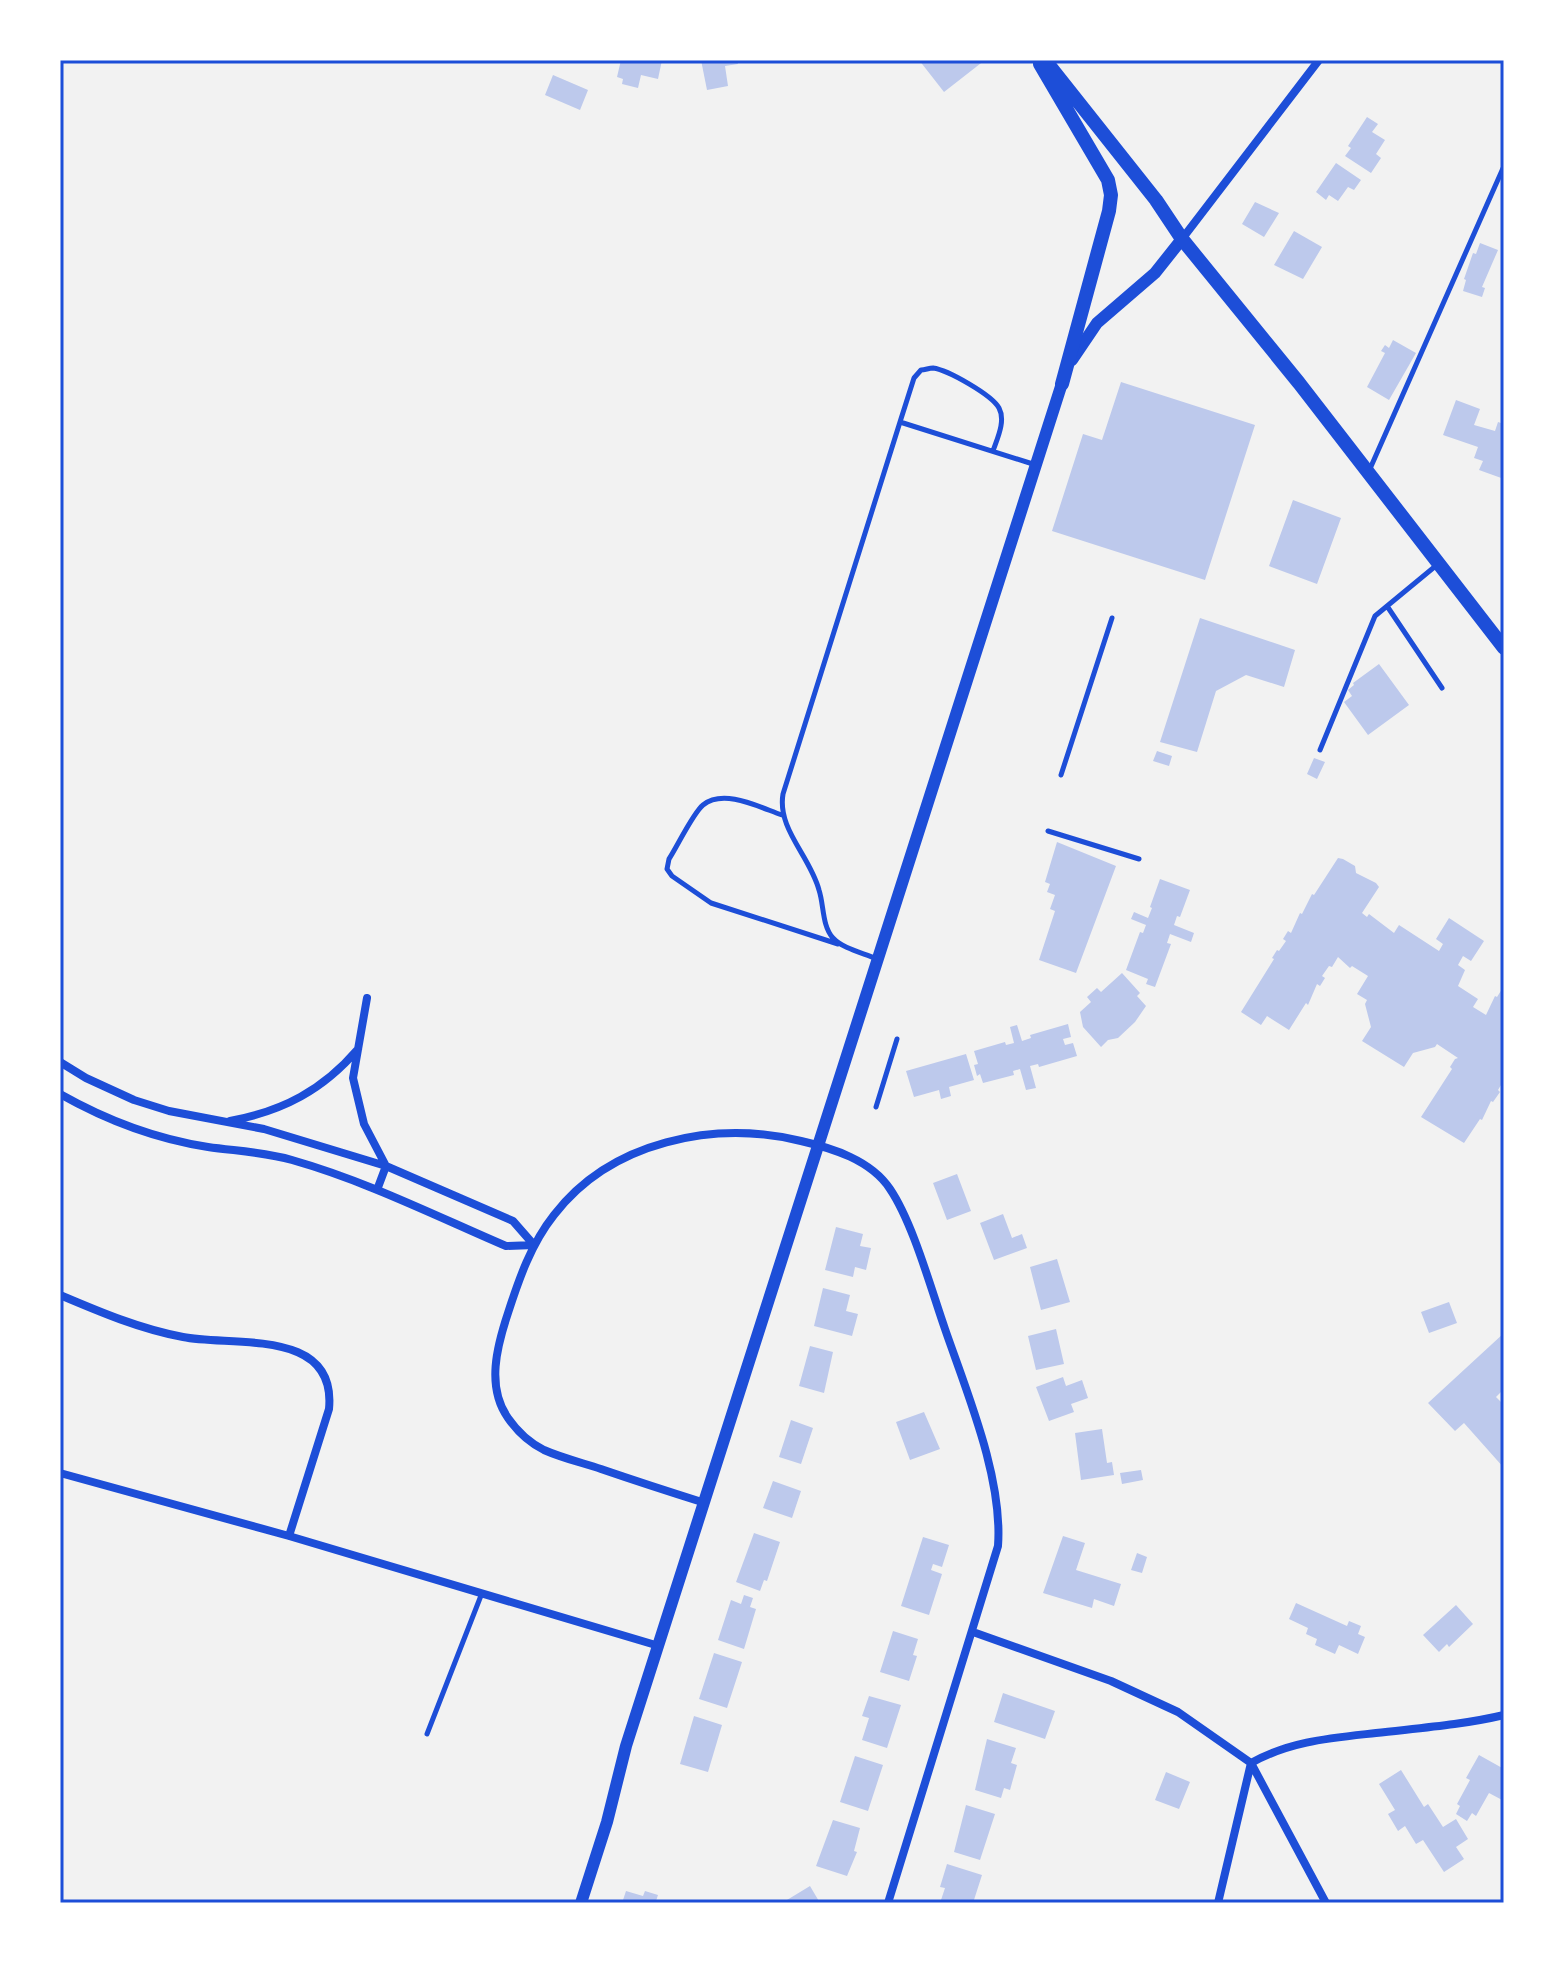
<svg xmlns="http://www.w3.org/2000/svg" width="1564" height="1963" font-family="'Exo 2',sans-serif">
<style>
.building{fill:#bdc9ec}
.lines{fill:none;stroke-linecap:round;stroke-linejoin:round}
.service{stroke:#1d4ed8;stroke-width:5}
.minor{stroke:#1d4ed8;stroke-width:8}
.tertiary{stroke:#1d4ed8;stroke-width:12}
.secondary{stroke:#1d4ed8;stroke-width:14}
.neatline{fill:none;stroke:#1d4ed8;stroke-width:3}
</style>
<rect width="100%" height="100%" fill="#f2f2f2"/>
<path class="building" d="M621 60H662L658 79 641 75 638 88 622 84 623 79 617 77Z
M701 60H737L738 64 725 66 728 86 707 90Z
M919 60H985L944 92Z
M553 75 588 90 580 110 545 95Z
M1367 117 1378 124 1372 132 1385 140 1376 154 1381 158 1371 173 1345 156 1351 148 1348 146Z
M1336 163 1361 180 1354 190 1348 187 1338 201 1329 195 1326 200 1316 192Z
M1255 202 1279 213 1264 237 1242 224Z
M1294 231 1322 247 1303 279 1274 265Z
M1480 243 1498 250 1482 287 1485 288 1482 297 1463 291 1466 280 1464 279 1473 253 1476 254Z
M1393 340 1416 353 1389 400 1367 387 1385 353 1381 351 1385 345 1389 348Z
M1121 382 1255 425 1205 580 1052 531 1083 434 1102 440Z
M1456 400 1480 409 1474 425 1495 431 1498 422 1504 424V479L1479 470 1483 461 1474 458 1478 447 1443 435Z
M1293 500 1341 518 1317 584 1269 566Z
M1200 618 1295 650 1284 687 1246 675 1216 691 1197 752 1160 742Z
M1379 664 1409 705 1368 735 1344 702 1352 696 1348 690 1354 685 1353 683Z
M1157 751 1172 756 1169 766 1153 761Z
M1314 758 1325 762 1317 779 1307 774Z
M1057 842 1116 866 1076 973 1039 960 1055 911 1050 909 1055 895 1047 892 1050 884 1045 882Z
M1338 858 1343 859 1355 866 1356 873 1376 883 1379 887 1362 913 1367 917 1369 914 1394 933 1399 925 1439 951 1443 944 1436 939 1449 918 1484 941 1471 961 1463 956 1458 965 1465 970 1458 986 1478 999 1473 1007 1486 1015 1495 996 1497 997 1504 986V1080L1498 1090 1500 1092 1493 1102 1491 1101 1482 1120 1480 1119 1464 1143 1421 1117 1452 1069 1450 1067 1455 1059 1458 1058 1437 1044 1435 1047 1413 1053 1404 1067 1362 1041 1371 1027 1365 1004 1367 1000 1357 994 1368 976 1352 966 1350 968 1338 957 1332 967 1329 966 1322 976 1325 978 1320 986 1317 984 1308 1005 1306 1003 1289 1030 1267 1016 1261 1025 1241 1012 1274 959 1272 958 1277 950 1279 951 1286 941 1283 939 1288 931 1291 933 1300 913 1302 914 1312 894 1314 895Z
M1160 879 1190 890 1180 917 1177 916 1174 925 1194 933 1191 942 1170 934 1167 943 1171 944 1155 987 1146 984 1148 979 1126 970 1140 932 1143 933 1146 925 1131 919 1134 912 1148 918 1152 908 1150 907Z
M1122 973 1140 993 1137 996 1146 1006 1135 1022 1118 1038 1108 1040 1101 1047 1083 1027 1080 1012 1091 1002 1087 997 1097 988 1101 992Z
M1068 1024 1071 1037 1063 1039 1065 1045 1073 1043 1077 1056 1039 1067 1038 1064 1030 1066 1036 1088 1026 1090 1020 1069 1013 1071 1014 1075 983 1083 980 1074 977 1076 974 1065 978 1064 974 1051 1005 1042 1006 1045 1014 1043 1010 1027 1017 1025 1022 1041 1031 1038 1030 1035Z
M966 1054 974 1080 949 1087 951 1096 941 1099 939 1090 914 1097 906 1071Z
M957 1174 971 1211 947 1220 933 1183Z
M1003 1214 1012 1238 1022 1234 1027 1248 994 1260 980 1223Z
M836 1227 863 1234 860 1246 871 1248 866 1270 855 1267 853 1277 825 1270Z
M1057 1259 1070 1302 1041 1310 1030 1267Z
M823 1288 850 1295 846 1311 858 1314 852 1336 814 1326Z
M1449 1302 1457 1323 1429 1333 1421 1312Z
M1056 1329 1064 1364 1036 1370 1028 1336Z
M1504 1333V1389L1496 1397 1504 1405V1468L1464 1423 1455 1431 1428 1403Z
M810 1346 833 1352 824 1393 799 1386Z
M1063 1377 1066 1386 1082 1380 1088 1398 1071 1404 1074 1412 1049 1421 1036 1387Z
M924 1412 940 1449 910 1460 896 1422Z
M791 1420 813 1428 801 1464 779 1457Z
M1102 1429 1107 1463 1112 1462 1114 1475 1081 1480 1075 1433Z
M1141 1470 1143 1480 1122 1484 1120 1473Z
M773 1481 801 1491 792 1518 763 1508Z
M754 1533 780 1542 767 1581 764 1580 760 1591 736 1582Z
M1063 1536 1085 1543 1076 1570 1121 1584 1114 1606 1094 1599 1092 1608 1043 1593Z
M923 1537 949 1545 942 1567 933 1564 931 1570 942 1574 929 1615 901 1606Z
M1137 1553 1147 1557 1142 1573 1131 1570Z
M744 1595 753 1598 750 1607 756 1609 744 1649 718 1640 731 1600 741 1604Z
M1296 1603 1347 1626 1349 1621 1361 1626 1358 1634 1365 1637 1358 1654 1339 1645 1335 1654 1315 1645 1317 1639 1306 1634 1308 1628 1289 1619Z
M1456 1605 1473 1624 1449 1647 1447 1644 1439 1652 1423 1635Z
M893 1631 918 1639 913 1655 917 1656 909 1681 880 1672Z
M714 1653 742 1662 727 1708 699 1699Z
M1003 1693 1055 1711 1045 1739 994 1722Z
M869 1696 901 1705 887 1748 862 1740 869 1718 862 1716Z
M694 1716 722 1725 708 1772 680 1764Z
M987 1739 1016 1748 1011 1763 1017 1765 1010 1790 1004 1788 1001 1798 975 1790Z
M1479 1755 1504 1769V1801L1489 1793 1476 1816 1472 1813 1467 1821 1456 1814 1460 1806 1457 1804 1470 1780 1466 1778Z
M855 1756 883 1765 868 1811 840 1802Z
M1401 1770 1424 1807 1428 1804 1443 1827 1456 1819 1468 1839 1456 1847 1464 1859 1444 1872 1423 1840 1416 1844 1405 1826 1398 1831 1388 1814 1395 1810 1379 1784Z
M1166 1772 1190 1782 1179 1809 1155 1800Z
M966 1805 995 1814 980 1860 954 1852Z
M833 1820 860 1828 854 1851 857 1852 847 1876 816 1866Z
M947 1864 982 1875 973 1903H940L945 1888 940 1887Z
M810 1886 820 1903H782Z
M626 1891 643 1896 645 1891 658 1895 656 1901 662 1903H622Z"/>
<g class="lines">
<path class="service" d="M900 422 1036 465
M1369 471 1504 166
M1387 606 1442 688
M1320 750 1375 616 1438 564
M1061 775 1112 618
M782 815C761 808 724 788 703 805 693 813 677 847 669 859L667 869 672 876 711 903 838 944
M1048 831 1139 859
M877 959C864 953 843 949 833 938 822 926 824 905 819 890 810 856 777 829 783 794L900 422 914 378 921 370C925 370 929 368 933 368 948 370 992 395 999 408 1006 421 997 439 993 451
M876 1107 897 1039
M427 1734 482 1593"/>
<path class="minor" d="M1182 239 1319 60
M367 998 353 1078 364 1124 386 1166 377 1190
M60 1062 86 1078 134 1100 169 1111 264 1129 386 1166 513 1221 534 1245
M60 1094C106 1120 156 1139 208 1147 236 1151 265 1152 292 1160 366 1181 436 1216 506 1246L534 1245
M230 1121C283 1111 323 1090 358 1049
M60 1295C100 1312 140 1329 183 1337 232 1347 337 1327 329 1409L289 1536
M60 1473 289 1536 659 1646
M705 1503C670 1492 636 1481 601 1469 583 1463 562 1458 544 1450 530 1443 517 1431 508 1418 486 1387 497 1346 508 1313 519 1279 531 1244 554 1215 611 1141 714 1120 801 1141 832 1148 871 1160 890 1189 913 1223 931 1289 945 1329 967 1393 1003 1478 998 1546L888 1903
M973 1632 1111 1681 1178 1712 1251 1763 1326 1903
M1218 1903 1251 1763C1290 1741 1331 1738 1376 1733 1419 1728 1462 1725 1504 1715"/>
<path class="tertiary" d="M1072 360 1097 323 1155 273 1182 239
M581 1903 607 1822 626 1746 1064 377"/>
<path class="secondary" d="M1045 60 1156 200 1182 239 1299 383 1504 648
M1040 64 1108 180 1111 195 1109 211 1062 384"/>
</g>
<rect width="1564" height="1963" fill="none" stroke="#ffffff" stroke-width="124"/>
<rect x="62" y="62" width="1440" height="1839" class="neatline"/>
</svg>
